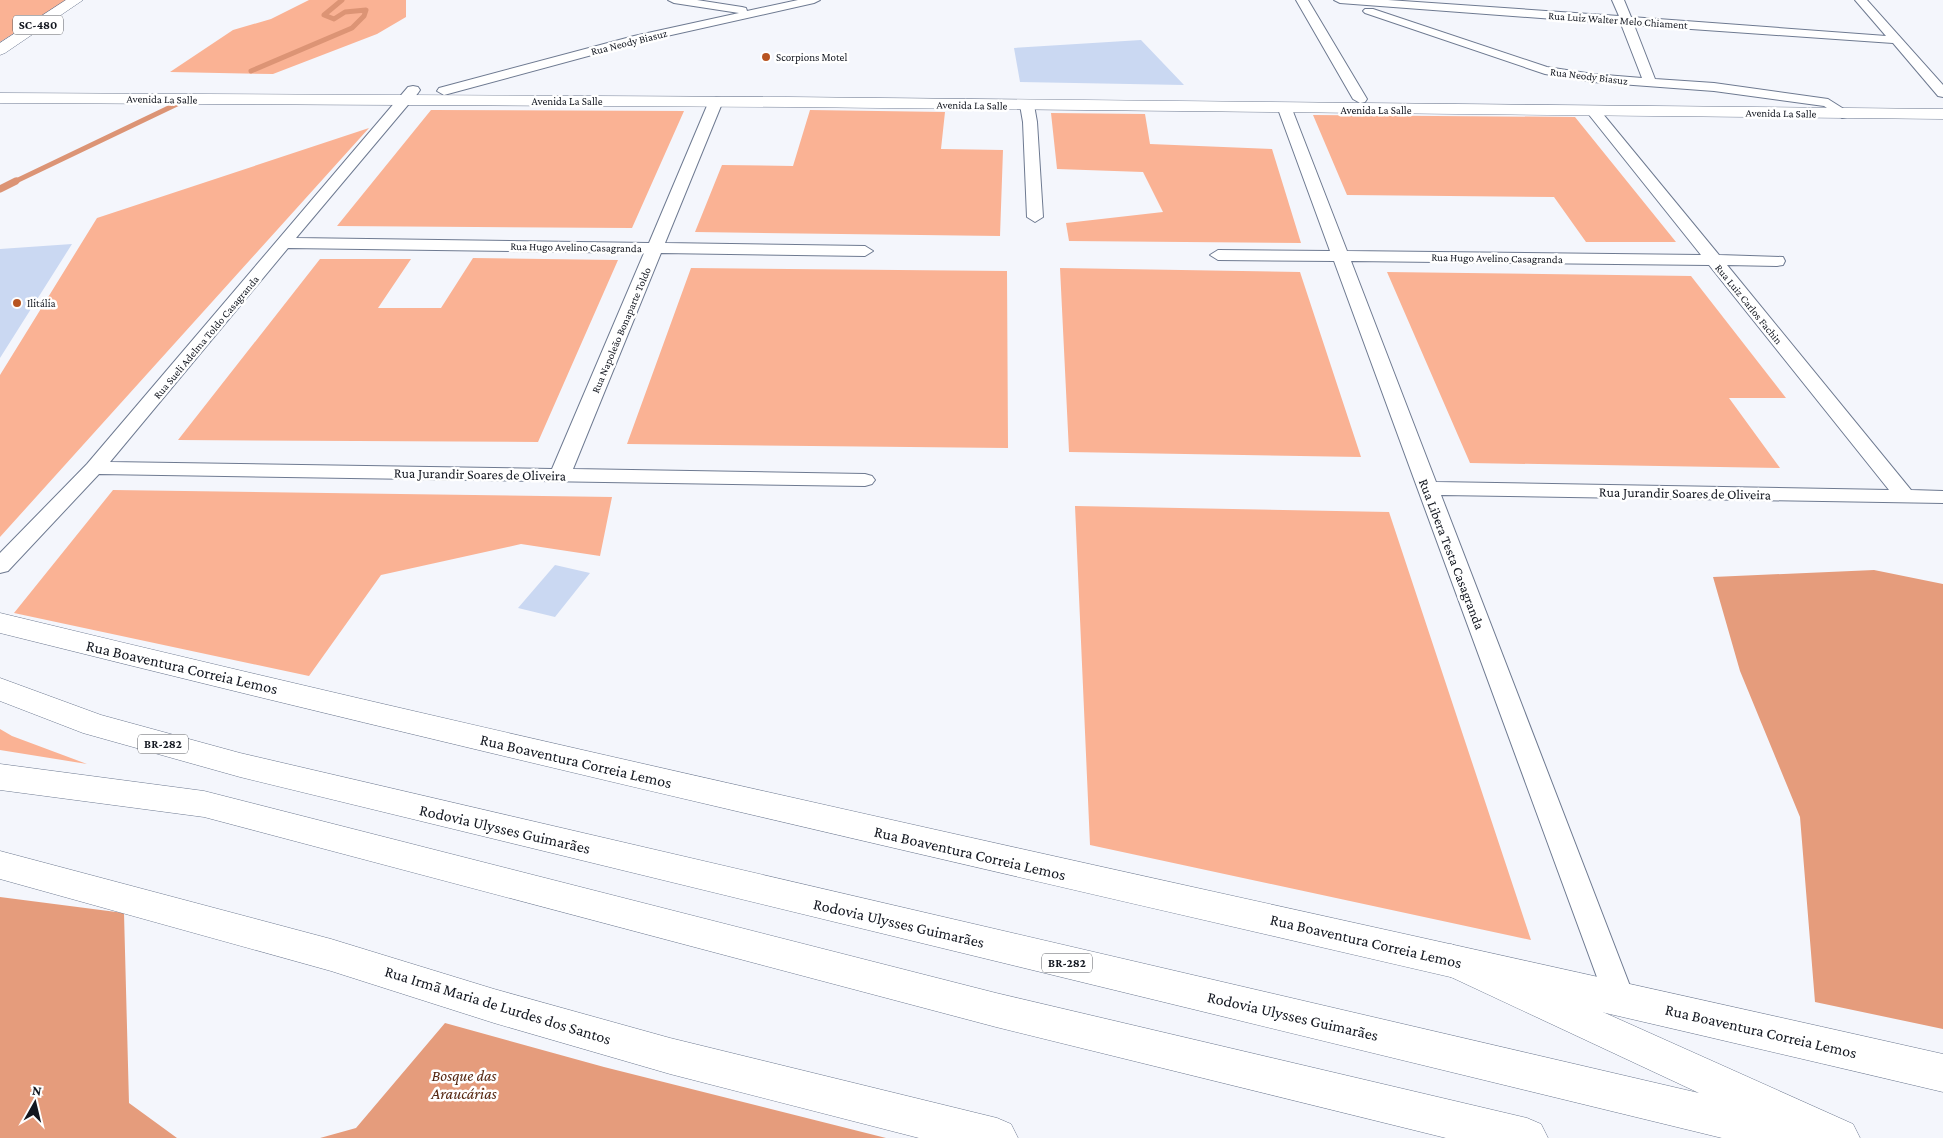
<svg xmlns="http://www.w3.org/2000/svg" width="1943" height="1138" font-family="'Crimson Pro',serif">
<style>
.green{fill:#fab294}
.forest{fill:#e59c7c}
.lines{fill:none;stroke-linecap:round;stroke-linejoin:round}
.stream-far1{stroke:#dc9475;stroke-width:5}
.stream{stroke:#dc9475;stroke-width:7}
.building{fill:#cad8f2}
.street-casing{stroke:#6e7a91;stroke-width:2}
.secondary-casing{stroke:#6e7a91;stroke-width:1}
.primary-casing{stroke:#6e7a91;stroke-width:1}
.highway-casing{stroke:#6e7a91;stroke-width:1}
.street{fill:#fff;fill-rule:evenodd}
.secondary{fill:#fff;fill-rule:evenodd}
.primary{fill:#fff;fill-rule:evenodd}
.highway{fill:#fff;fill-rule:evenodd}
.poi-dot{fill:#b85421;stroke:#fff;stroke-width:2}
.labels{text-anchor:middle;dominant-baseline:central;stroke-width:5;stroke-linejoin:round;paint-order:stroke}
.far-street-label{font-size:11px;fill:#131720;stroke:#fff}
.far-poi-label{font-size:11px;fill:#131720;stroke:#fff;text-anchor:start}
.shield{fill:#fff;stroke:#5a5d63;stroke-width:1}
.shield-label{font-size:12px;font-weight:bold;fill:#131720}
.street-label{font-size:14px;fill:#131720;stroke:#fff}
.near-street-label{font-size:16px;fill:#131720;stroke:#fff}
.near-park-label{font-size:16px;font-style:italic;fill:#552610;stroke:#fff}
</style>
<rect width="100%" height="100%" fill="#f4f6fc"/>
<path class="green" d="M0 0H67L0 42Z
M309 0H406V17L377 34 273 74 170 72 233 30 271 19Z
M431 110 684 111 632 228 337 226Z
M810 110 945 112 941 149 1003 150 1000 236 695 232 722 165 793 166Z
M1051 113 1145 114 1150 144 1272 149 1301 243 1069 241 1066 223 1163 212 1143 172 1057 169Z
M1313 115 1575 117 1676 242H1586L1554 197 1347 195Z
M369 128 0 537V375L97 218Z
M473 258 618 260 538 442 178 440 320 259H411L378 308H441Z
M691 268 1007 271 1008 448 627 444Z
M1060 268 1300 272 1361 457 1069 452Z
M1387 272 1691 276 1786 398H1729L1780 468 1470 463Z
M113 490 612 497 600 556 521 544 381 575 309 676 14 613Z
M1075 506 1389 512 1531 940 1090 845Z
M0 729 12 736 87 764 0 750Z"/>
<path class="forest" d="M1874 570 1943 584V1029L1815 1002 1800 817 1740 671 1713 577Z
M0 897 124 913 129 1103 177 1138H0Z
M445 1023 604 1067 886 1138H320L356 1128Z"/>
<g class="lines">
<path class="stream-far1" d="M251 71 352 28 364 16 366 10 345 12 334 19 324 15 342 0
M14 182 177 104"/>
<path class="stream" d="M0 189 16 181"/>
</g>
<path class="building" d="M1141 40 1184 85 1020 82 1014 48Z
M72 244 0 358V249Z
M555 565 590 573 555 617 518 608Z"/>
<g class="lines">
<defs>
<path id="street" d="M668 0H697L742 7 746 8 747 11 798 0H820L814 3 640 42 444 95 437 91 439 88 634 36 739 13 674 3Z
M1296 0H1308L1367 99 1365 102 1360 103 1353 99Z
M1334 0H1388L1619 16 1612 0H1624L1631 17 1886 36 1855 0H1867L1943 85V97L1938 96 1893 43 1634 25 1655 79 1714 83 1828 99 1847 111 1849 114 1847 117 1842 118 1824 106 1714 91 1593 82 1545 74 1365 13 1363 11 1365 9H1373L1547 67 1593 74 1642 78 1621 24 1340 3Z
M413 86 418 87 420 90 418 93 296 238 649 243 709 101 716 97 721 98 723 101 665 243 865 246 873 251 865 256 661 253 573 469 865 474 872 476 875 480 872 484 865 486 99 474 8 571 0 573V553L87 464 408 87ZM288 248 644 253 552 469 110 462Z
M1027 101 1034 105 1037 122 1043 217 1035 222 1027 217 1023 122 1020 105Z
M1285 105 1292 109 1347 251 1701 255 1586 111 1588 108H1598L1719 255 1783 257 1785 261 1783 265 1777 266 1727 265 1911 490 1943 491V503L1441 495 1635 999 1631 1009 1620 1013 1609 1009 1605 999 1334 261 1218 260 1210 255 1218 250 1330 251 1278 109ZM1351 261 1709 265 1889 490 1436 482Z"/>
<path id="secondary" d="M0 93 788 97 1943 109V119L788 107 0 103Z
M0 613C646 770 1295 908 1943 1054V1092C1295 939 646 795 0 633Z
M0 851 331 939 494 989 670 1038 997 1118 1011 1124 1018 1138H919L670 1074 494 1023 331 971 0 879Z"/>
<path id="primary" d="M66 0H83L5 53 0 55V43Z"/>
<path id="highway" d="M0 678 101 715 240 753 1699 1093 1438 971 1433 960 1438 949 1451 944 1853 1124 1860 1138H1722L240 777 83 733 0 701Z
M0 764 204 791 996 993 1527 1118 1541 1124 1548 1138H1446L996 1027 204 817 0 790Z"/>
</defs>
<use href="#street" class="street-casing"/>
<use href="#secondary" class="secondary-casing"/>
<use href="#primary" class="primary-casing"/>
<use href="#highway" class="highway-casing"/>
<use href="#street" class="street"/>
<use href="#secondary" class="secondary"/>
<use href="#primary" class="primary"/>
<use href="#highway" class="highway"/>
</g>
<g class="poi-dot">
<circle cx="766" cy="57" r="5"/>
<circle cx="17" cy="303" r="5"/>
</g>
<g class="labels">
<g class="far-street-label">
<text transform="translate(1618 20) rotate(4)">Rua Luiz Walter Melo Chiament</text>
<text transform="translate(629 42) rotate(-14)">Rua Neody Biasuz</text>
<text transform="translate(1589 76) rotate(7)">Rua Neody Biasuz</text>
<text transform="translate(162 99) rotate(1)">Avenida La Salle</text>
<text x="567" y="101">Avenida La Salle</text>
<text transform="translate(972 105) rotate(1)">Avenida La Salle</text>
<text x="1376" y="110">Avenida La Salle</text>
<text transform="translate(1781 113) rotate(1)">Avenida La Salle</text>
<text transform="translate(576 247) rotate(1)">Rua Hugo Avelino Casagranda</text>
<text transform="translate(1497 258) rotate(1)">Rua Hugo Avelino Casagranda</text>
<text transform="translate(1749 304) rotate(51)">Rua Luiz Carlos Fachin</text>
<text transform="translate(621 330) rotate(-67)">Rua Napoleão Bonaparte Toldo</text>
<text transform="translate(206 337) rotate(-50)">Rua Sueli Adelma Toldo Casagranda</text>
</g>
<g class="far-poi-label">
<text x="776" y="57">Scorpions Motel</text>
<text x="27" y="303">Ilitália</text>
</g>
<g class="shield">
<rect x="13" y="15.5" width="50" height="19" rx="4"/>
<rect x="138" y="734.5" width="50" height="19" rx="4"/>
<rect x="1042" y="953.5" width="50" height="19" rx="4"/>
</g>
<g class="shield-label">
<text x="38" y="25">SC-480</text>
<text x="163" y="744">BR-282</text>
<text x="1067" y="963">BR-282</text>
</g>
<g class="street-label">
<text transform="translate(480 474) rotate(1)">Rua Jurandir Soares de Oliveira</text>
<text transform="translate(1685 493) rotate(1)">Rua Jurandir Soares de Oliveira</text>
<text transform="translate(1452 554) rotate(69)">Rua Libera Testa Casagranda</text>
</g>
<g class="near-street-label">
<text transform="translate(182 667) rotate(13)">Rua Boaventura Correia Lemos</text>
<text transform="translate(576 761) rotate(13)">Rua Boaventura Correia Lemos</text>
<text transform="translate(505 829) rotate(13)">Rodovia Ulysses Guimarães</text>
<text transform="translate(970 853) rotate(13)">Rua Boaventura Correia Lemos</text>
<text transform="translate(899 923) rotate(13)">Rodovia Ulysses Guimarães</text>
<text transform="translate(1366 941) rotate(13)">Rua Boaventura Correia Lemos</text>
<text transform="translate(498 1005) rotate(17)">Rua Irmã Maria de Lurdes dos Santos</text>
<text transform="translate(1293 1016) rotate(13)">Rodovia Ulysses Guimarães</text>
<text transform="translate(1761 1031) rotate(13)">Rua Boaventura Correia Lemos</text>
</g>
<g class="near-park-label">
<text x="464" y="1075">Bosque das<tspan x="464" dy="18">Araucárias</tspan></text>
</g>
</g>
<g transform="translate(35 1103) rotate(8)" stroke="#ffffff" stroke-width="4" paint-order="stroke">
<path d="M0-4L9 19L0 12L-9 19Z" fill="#131720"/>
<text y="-8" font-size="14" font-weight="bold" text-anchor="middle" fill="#131720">N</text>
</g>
</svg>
